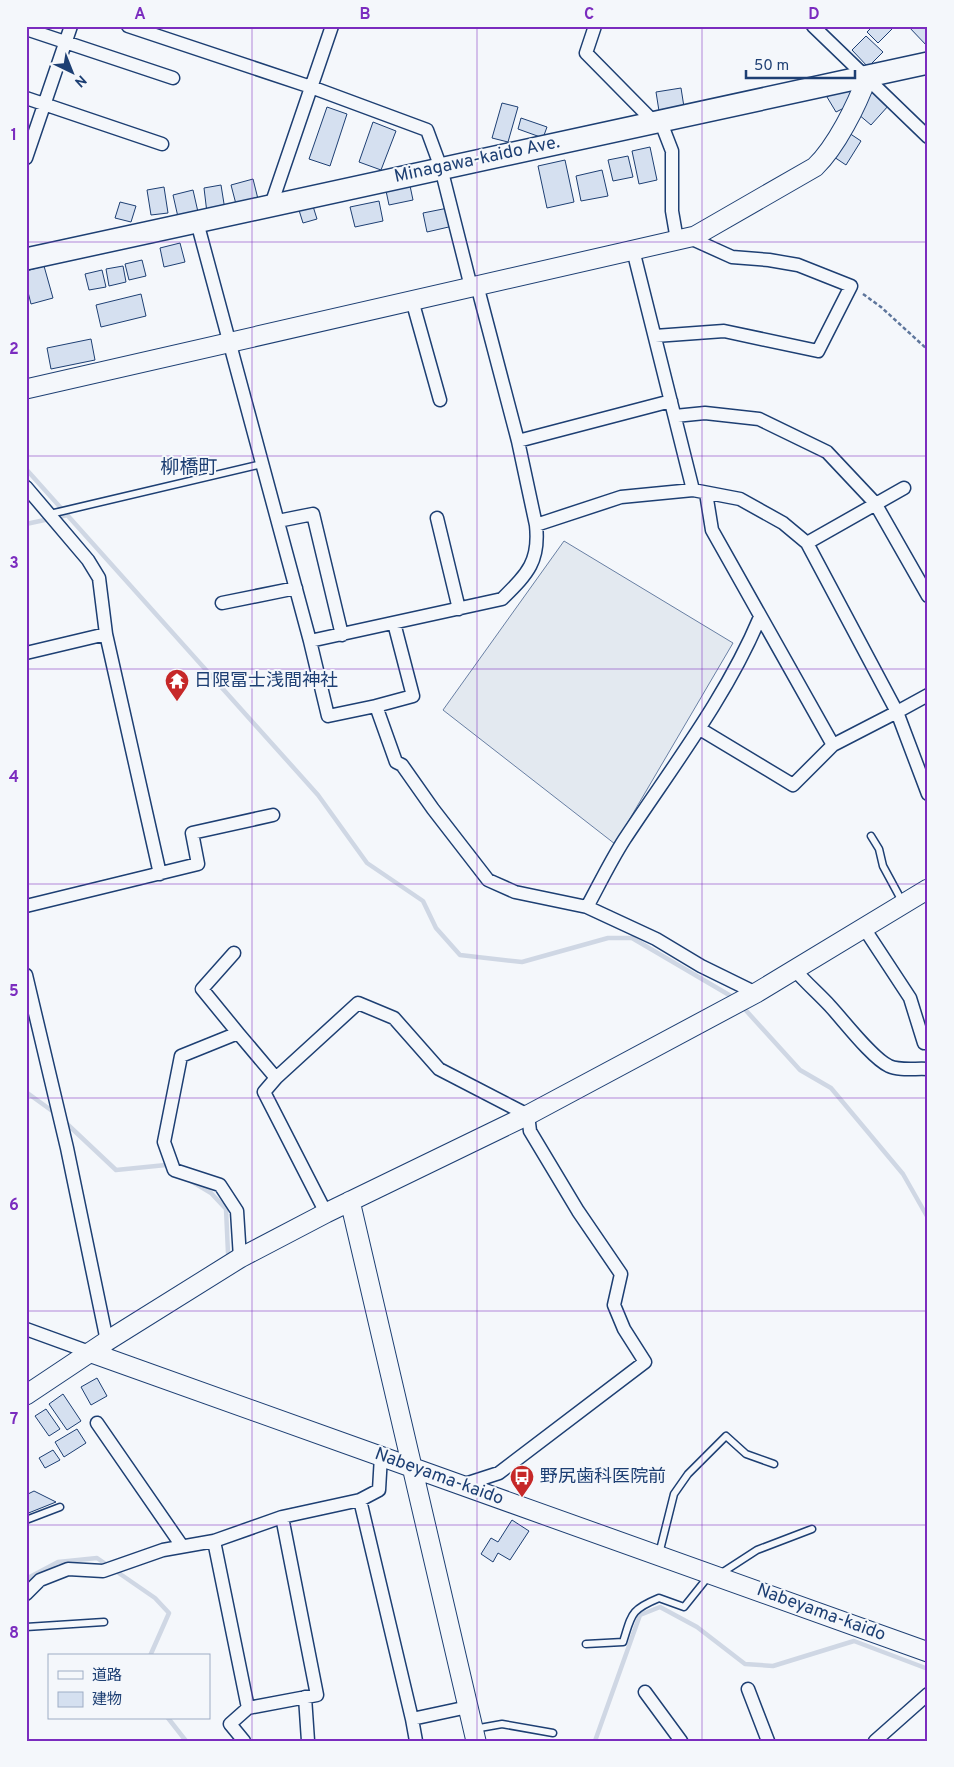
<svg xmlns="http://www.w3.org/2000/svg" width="954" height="1767" font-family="Overpass,'Noto Sans JP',sans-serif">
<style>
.garden{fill:#e3e9f0;stroke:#687fa3}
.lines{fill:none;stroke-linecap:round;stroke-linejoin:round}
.stream{stroke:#cfd7e4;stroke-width:4.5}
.building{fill:#d5e0f0;stroke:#1d3f73}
.lane-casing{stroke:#1d3f73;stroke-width:9}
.street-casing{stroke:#1d3f73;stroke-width:15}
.secondary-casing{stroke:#1d3f73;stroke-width:21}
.primary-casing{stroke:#1d3f73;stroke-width:24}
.path{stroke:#5e769c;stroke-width:2.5;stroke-dasharray:4 2.5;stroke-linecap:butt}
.lane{stroke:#f4f7fb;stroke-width:6}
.street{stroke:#f4f7fb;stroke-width:12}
.secondary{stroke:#f4f7fb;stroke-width:19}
.primary{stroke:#f4f7fb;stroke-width:21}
.grid{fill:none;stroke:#7b2cbf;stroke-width:1;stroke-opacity:0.55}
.labels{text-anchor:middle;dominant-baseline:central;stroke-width:4;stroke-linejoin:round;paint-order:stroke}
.street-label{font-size:18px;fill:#1d3f73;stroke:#f4f7fb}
.poi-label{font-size:18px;fill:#1d3f73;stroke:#f4f7fb;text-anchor:start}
.neighbourhood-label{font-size:19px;fill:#1d3f73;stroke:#f4f7fb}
.neatline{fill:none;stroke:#7b2cbf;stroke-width:2}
.grid-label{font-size:16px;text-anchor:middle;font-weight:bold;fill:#7b2cbf}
</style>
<rect width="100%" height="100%" fill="#f4f7fb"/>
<path class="garden" d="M564 541 733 643 615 844 443 710Z"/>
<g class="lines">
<path class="stream" d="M26 469 318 795 367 863 423 901 436 928 460 955 522 962 608 938H632L736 999
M26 524 68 515
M741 1005 800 1070 831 1088 903 1174 928 1218
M26 1092 55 1113
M65 1122 116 1170 166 1165 170 1168
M191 1181 211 1193 226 1209 228 1253
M26 1579 58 1562 97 1558 155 1598 169 1613 150 1656
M168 1718 186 1741
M595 1741 640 1615 660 1607 697 1627 745 1664 773 1666 854 1641 928 1669"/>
</g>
<path class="building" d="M873 26H895L878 43 867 32Z
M908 26H928V47Z
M866 36 883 52 868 67 852 50Z
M847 84 854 96 848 106 836 112 827 97Z
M681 88 684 107 659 111 656 92Z
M871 91 889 105 871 125 858 114Z
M502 103 518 107 508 142 492 138Z
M327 107 347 114 330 166 309 159Z
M521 118 547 127 543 138 518 129Z
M373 122 396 131 381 170 359 162Z
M849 133 861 141 846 165 834 157Z
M650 147 657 180 639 184 632 151Z
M628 156 633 177 613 181 608 160Z
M565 160 574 202 547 208 538 166Z
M602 170 608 196 581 201 576 176Z
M253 179 259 203 237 208 231 185Z
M409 181 413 200 389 205 385 186Z
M221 185 225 210 207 213 204 188Z
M164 187 168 213 151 215 147 190Z
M193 190 198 212 178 217 173 195Z
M379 201 383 221 355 227 350 207Z
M120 202 136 206 131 222 115 218Z
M312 203 317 219 303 223 298 207Z
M448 208 453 226 427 232 423 213Z
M180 243 185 262 164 267 160 248Z
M142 260 146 276 129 280 125 264Z
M44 266 53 298 31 304 26 284V271Z
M123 266 126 282 109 286 106 269Z
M102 270 106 287 89 290 85 274Z
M141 294 146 316 101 327 96 305Z
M91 339 95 360 51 369 47 348Z
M97 1378 107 1396 91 1405 81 1387Z
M63 1394 81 1421 67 1430 49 1404Z
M46 1409 60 1429 49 1436 35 1416Z
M77 1429 86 1443 64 1457 55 1442Z
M53 1450 60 1460 45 1468 39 1458Z
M34 1491 56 1502 26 1514V1495Z
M512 1520 529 1531 510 1560 498 1553 493 1562 481 1554 491 1538 498 1542Z"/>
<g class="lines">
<defs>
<path id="lane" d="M50 514 262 464
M871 836 879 849 883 866 903 903
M26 1520 60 1507
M659 1554 674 1494 688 1474 726 1436 746 1454 774 1464
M720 1574 757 1550 812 1529
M26 1627 104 1622
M586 1644 623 1642C632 1614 630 1610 659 1598L684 1607 708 1577
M474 1729 502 1724 553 1733"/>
<path id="street" d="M128 26 311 87 427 130 441 168 471 287
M595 26 586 53 653 121
M813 26 928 137
M26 29 173 78
M26 98 162 144
M660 120 672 151V211L677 240
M26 158 71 26
M271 205 332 26
M197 222 310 641 328 716 376 706 396 762 402 765 433 809 488 880 515 892 587 907 656 939 701 966 756 993
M633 250 693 490
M477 285 518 441 536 525 621 497 693 490 740 499 783 523 807 543 897 712 928 695
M412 300 440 400
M655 336 724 331 818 351 851 286 798 265 769 260 732 257 690 238
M675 416 705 413 759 419 827 452 875 503 928 596
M518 441 671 401
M26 487 88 560 99 578 106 634 160 874
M706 493 712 530 833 745
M437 518 459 609
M278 521 313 514 342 635
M807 543 904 488
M222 603 296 588
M310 641 502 599C527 574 540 562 536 525
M26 653 106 634
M376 706 413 696 394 623
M700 729 793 785 833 745 897 712 928 794
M26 906 198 864 192 833 273 815
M587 907C599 885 610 862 624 840 672 767 726 698 760 617
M864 928 910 998 924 1043
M234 953 202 989 238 1033
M795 970C806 983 818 993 830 1006 844 1021 872 1058 889 1066 899 1071 917 1068 928 1069
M26 975 67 1148 107 1341
M276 1078 264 1092 326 1213
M240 1258 237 1211 220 1185 174 1170 164 1142 181 1056 238 1033 276 1078 358 1003 394 1018 439 1069 528 1115 530 1131 578 1211 621 1274 614 1305 624 1329 645 1362 499 1473 462 1485
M26 1329 92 1353
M97 1423 182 1546
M360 1500 412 1719
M214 1541 248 1708 317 1695 282 1517 360 1500 379 1490 381 1456
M26 1594 40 1580 68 1569 103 1571 163 1550 214 1541 282 1517
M748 1689 768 1741
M645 1692 681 1741
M305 1697 308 1741
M244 1741 230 1724 248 1708
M416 1741 412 1719 468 1707
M875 1741 928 1694"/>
<path id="secondary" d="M26 389 695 236 815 167C836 147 857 105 867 77
M350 1201 476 1741
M92 1353 928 1652
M26 1395 107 1341 240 1258 326 1213 528 1115 756 993 928 889"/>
<path id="primary" d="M26 259 928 63"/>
</defs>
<use href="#lane" class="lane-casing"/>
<use href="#street" class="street-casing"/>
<use href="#secondary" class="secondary-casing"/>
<use href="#primary" class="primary-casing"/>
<path class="path" d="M863 294 881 307 928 350"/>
<use href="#lane" class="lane"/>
<use href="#street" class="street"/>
<use href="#secondary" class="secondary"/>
<use href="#primary" class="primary"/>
</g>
<path class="grid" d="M252 26V1741M477 26V1741M702 26V1741M26 242H928M26 456H928M26 669H928M26 884H928M26 1098H928M26 1311H928M26 1525H928"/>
<defs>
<symbol id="temple-pin" viewBox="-11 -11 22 30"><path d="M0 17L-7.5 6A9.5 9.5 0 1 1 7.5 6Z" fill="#c62828" stroke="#f4f7fb"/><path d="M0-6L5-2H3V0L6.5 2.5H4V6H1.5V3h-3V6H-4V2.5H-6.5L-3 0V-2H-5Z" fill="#fff"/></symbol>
<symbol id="bus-pin" viewBox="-11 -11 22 30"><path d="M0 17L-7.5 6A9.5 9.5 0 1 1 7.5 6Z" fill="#c62828" stroke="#f4f7fb"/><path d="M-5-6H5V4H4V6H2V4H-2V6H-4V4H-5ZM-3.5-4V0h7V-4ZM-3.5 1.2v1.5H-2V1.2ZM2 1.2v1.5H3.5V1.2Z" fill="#fff"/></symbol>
</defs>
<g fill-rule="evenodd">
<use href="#temple-pin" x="163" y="667" width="28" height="38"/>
<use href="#bus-pin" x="508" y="1463" width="28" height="38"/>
</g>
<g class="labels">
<g class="street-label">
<text transform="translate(477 160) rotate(-12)">Minagawa-kaido Ave.</text>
<text transform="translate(439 1477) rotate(20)">Nabeyama-kaido</text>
<text transform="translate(821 1613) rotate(20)">Nabeyama-kaido</text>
</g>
<g class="poi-label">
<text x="194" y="681">日限冨士浅間神社</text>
<text x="540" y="1477">野尻歯科医院前</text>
</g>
<g class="neighbourhood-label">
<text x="189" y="468">柳橋町</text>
</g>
</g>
<rect width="954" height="1767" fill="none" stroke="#f4f7fb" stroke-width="55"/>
<rect x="48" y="1654" width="162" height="65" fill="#f4f7fb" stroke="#9eadc5"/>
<rect x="58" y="1671" width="25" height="8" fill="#f4f7fb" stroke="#9eadc5"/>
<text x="92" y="1680" font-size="15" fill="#1d3f73">道路</text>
<rect x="58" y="1692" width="25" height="15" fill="#d5e0f0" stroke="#9eadc5"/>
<text x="92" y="1704" font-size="15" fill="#1d3f73">建物</text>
<g transform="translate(72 72) rotate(137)" stroke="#f4f7fb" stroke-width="4" paint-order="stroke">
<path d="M0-4L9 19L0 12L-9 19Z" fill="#1d3f73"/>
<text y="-8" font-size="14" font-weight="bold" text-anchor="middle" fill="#1d3f73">N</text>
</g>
<path d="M746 70v8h109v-8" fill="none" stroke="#1d3f73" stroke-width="2.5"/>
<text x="754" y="70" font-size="15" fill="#1d3f73" stroke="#f4f7fb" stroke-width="4" paint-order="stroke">50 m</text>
<rect x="28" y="28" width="898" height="1712" class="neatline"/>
<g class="grid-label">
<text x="140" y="19">A</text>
<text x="365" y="19">B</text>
<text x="589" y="19">C</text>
<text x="814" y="19">D</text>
<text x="14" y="140">1</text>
<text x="14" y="354">2</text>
<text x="14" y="568">3</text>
<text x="14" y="782">4</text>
<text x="14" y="996">5</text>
<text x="14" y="1210">6</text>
<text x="14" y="1424">7</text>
<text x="14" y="1638">8</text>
</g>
</svg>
